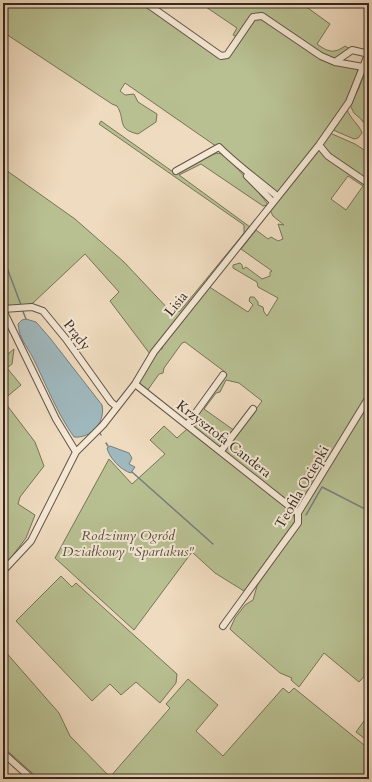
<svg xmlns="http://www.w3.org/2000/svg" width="372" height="782" font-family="Cardo,serif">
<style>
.green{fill:#b8c092;stroke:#767459;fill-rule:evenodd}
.water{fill:#9fb8bd;stroke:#757e7e}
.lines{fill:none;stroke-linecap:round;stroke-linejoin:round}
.stream{stroke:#757e7e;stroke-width:1.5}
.street-casing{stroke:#645548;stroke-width:8}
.street{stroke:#f5e8d5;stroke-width:6}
.labels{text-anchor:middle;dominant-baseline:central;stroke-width:4;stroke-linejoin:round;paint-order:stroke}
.street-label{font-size:14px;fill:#352820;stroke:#f5e8d5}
.park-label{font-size:14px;font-style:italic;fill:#564e3c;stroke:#f5e8d5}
</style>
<rect width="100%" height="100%" fill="#efdbbf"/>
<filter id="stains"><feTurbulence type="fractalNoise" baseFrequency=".005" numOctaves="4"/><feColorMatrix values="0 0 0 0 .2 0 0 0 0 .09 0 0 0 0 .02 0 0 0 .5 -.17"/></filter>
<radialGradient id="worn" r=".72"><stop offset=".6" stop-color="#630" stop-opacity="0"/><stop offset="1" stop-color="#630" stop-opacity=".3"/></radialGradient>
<path class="green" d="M3 3H144L226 57 250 23 256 19 262 18 316 55 357 69 359 74C348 100 333 123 319 148L369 186V212L364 218 369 222V393L301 504 294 506 224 452 262 401 239 383 226 380 220 392 216 393 204 409 235 431 221 447 218 446 196 430 193 424 197 420 195 419 225 372 185 342 182 343 164 368 163 373 159 374 147 391 141 386 139 382 142 374 159 350 162 349 163 345 208 286 248 312 253 305 249 301 250 297H254L258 302V305L263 307 264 312 267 316 278 298 258 287 257 282 233 268V265L240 263 242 265 243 269 246 267 262 279 270 276V272L272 271 241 249 256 230 268 239 271 237 278 241 283 239 278 224 284 225 273 216 270 210 279 191 276 192 246 167 125 83 120 91 125 95 134 94 138 102 157 114 156 122 138 134C116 129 126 120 117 106L112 104 3 32ZM348 176 363 186 346 210 331 199Z
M200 3H301L330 24 317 44C328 52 334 54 345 46L350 49 335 60 326 56 256 14 239 34 235 36 233 35 237 28Z
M369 60V126L362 121V120L354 113 350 105 359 88Z
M347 109C350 119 359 124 362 133L358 138 354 139 333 130Z
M101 121 176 174 214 154C217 153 220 153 223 155 229 158 266 200 268 205L263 206 201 164 179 175 250 227 153 349 151 350 150 354 110 301 119 292 85 254 33 303 3 309V168L75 219 124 262 172 313 180 311 244 233V225L99 124Z
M330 133 355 144 369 153H366L365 156 368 158 369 182 333 158 322 145Z
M14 349 12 364 7 368 21 385 3 400V358Z
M3 400 35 442 44 466 20 497 18 504 35 515 26 538 3 568Z
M369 401V671L359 682 324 653 299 687 291 680 292 678 280 673 233 632 230 629 235 618 245 605 253 600 257 586 264 573Z
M164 426 177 438 187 429 293 513 295 521 244 591 215 573 192 552 134 630 55 558 109 459 132 484 165 454 150 440Z
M61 576 72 587 76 583 177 674 176 683 160 703 136 682 121 695 110 684 92 701 16 621Z
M3 649 59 713 70 736 110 777 170 708 166 704 188 679 218 705 196 731 223 756 283 688 289 693 294 688 369 749V779H39L3 747Z
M369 714V742L356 732Z"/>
<path class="water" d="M26 319 36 322 50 338 102 405C106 421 91 439 74 437 57 413 46 384 33 358 26 344 20 341 18 324L22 320Z
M110 446 129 453 132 458 129 464 135 467 131 473C122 471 109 458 107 448Z"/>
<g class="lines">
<path class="stream" d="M3 257 21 305
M22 309 26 319
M100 433 101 435
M106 443 108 446
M132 472 213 544
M306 515 322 487 369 511"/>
<defs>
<path id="street" d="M146 3 221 56 227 55 253 17 262 16 321 56 335 62 363 67
M335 62 352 50 369 54
M319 145 328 156 369 184
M176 171 219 147C237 165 258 180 277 196
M247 176 273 202
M3 309 32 307 43 311 66 339 111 402 117 407
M3 310 56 419 76 452
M135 384 298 513
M187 425 223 375
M221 451 253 409
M3 571 31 541 76 452 103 425 135 384 154 352 319 145 349 102 369 52
M223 626 298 523V513L369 397
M3 753 32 779"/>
</defs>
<use href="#street" class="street-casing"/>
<use href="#street" class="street"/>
</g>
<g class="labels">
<g class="street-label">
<text transform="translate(176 304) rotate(-51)">Lisia</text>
<text transform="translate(77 335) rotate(52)">Prądy</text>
<text transform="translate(224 439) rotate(38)">Krzysztofa Candera</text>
<text transform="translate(302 487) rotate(-60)">Teofila Ociepki</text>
</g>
<g class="park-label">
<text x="128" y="535">Rodzinny Ogród<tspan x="128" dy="16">Działkowy "Spartakus"</tspan></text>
</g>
</g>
<rect width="372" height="782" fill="none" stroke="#efdbbf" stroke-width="16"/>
<rect x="4" y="4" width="364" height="774" fill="none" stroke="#352820" stroke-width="2"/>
<rect x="8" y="8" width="356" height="766" fill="none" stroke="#352820"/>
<rect width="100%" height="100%" filter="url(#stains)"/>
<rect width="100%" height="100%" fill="url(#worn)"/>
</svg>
